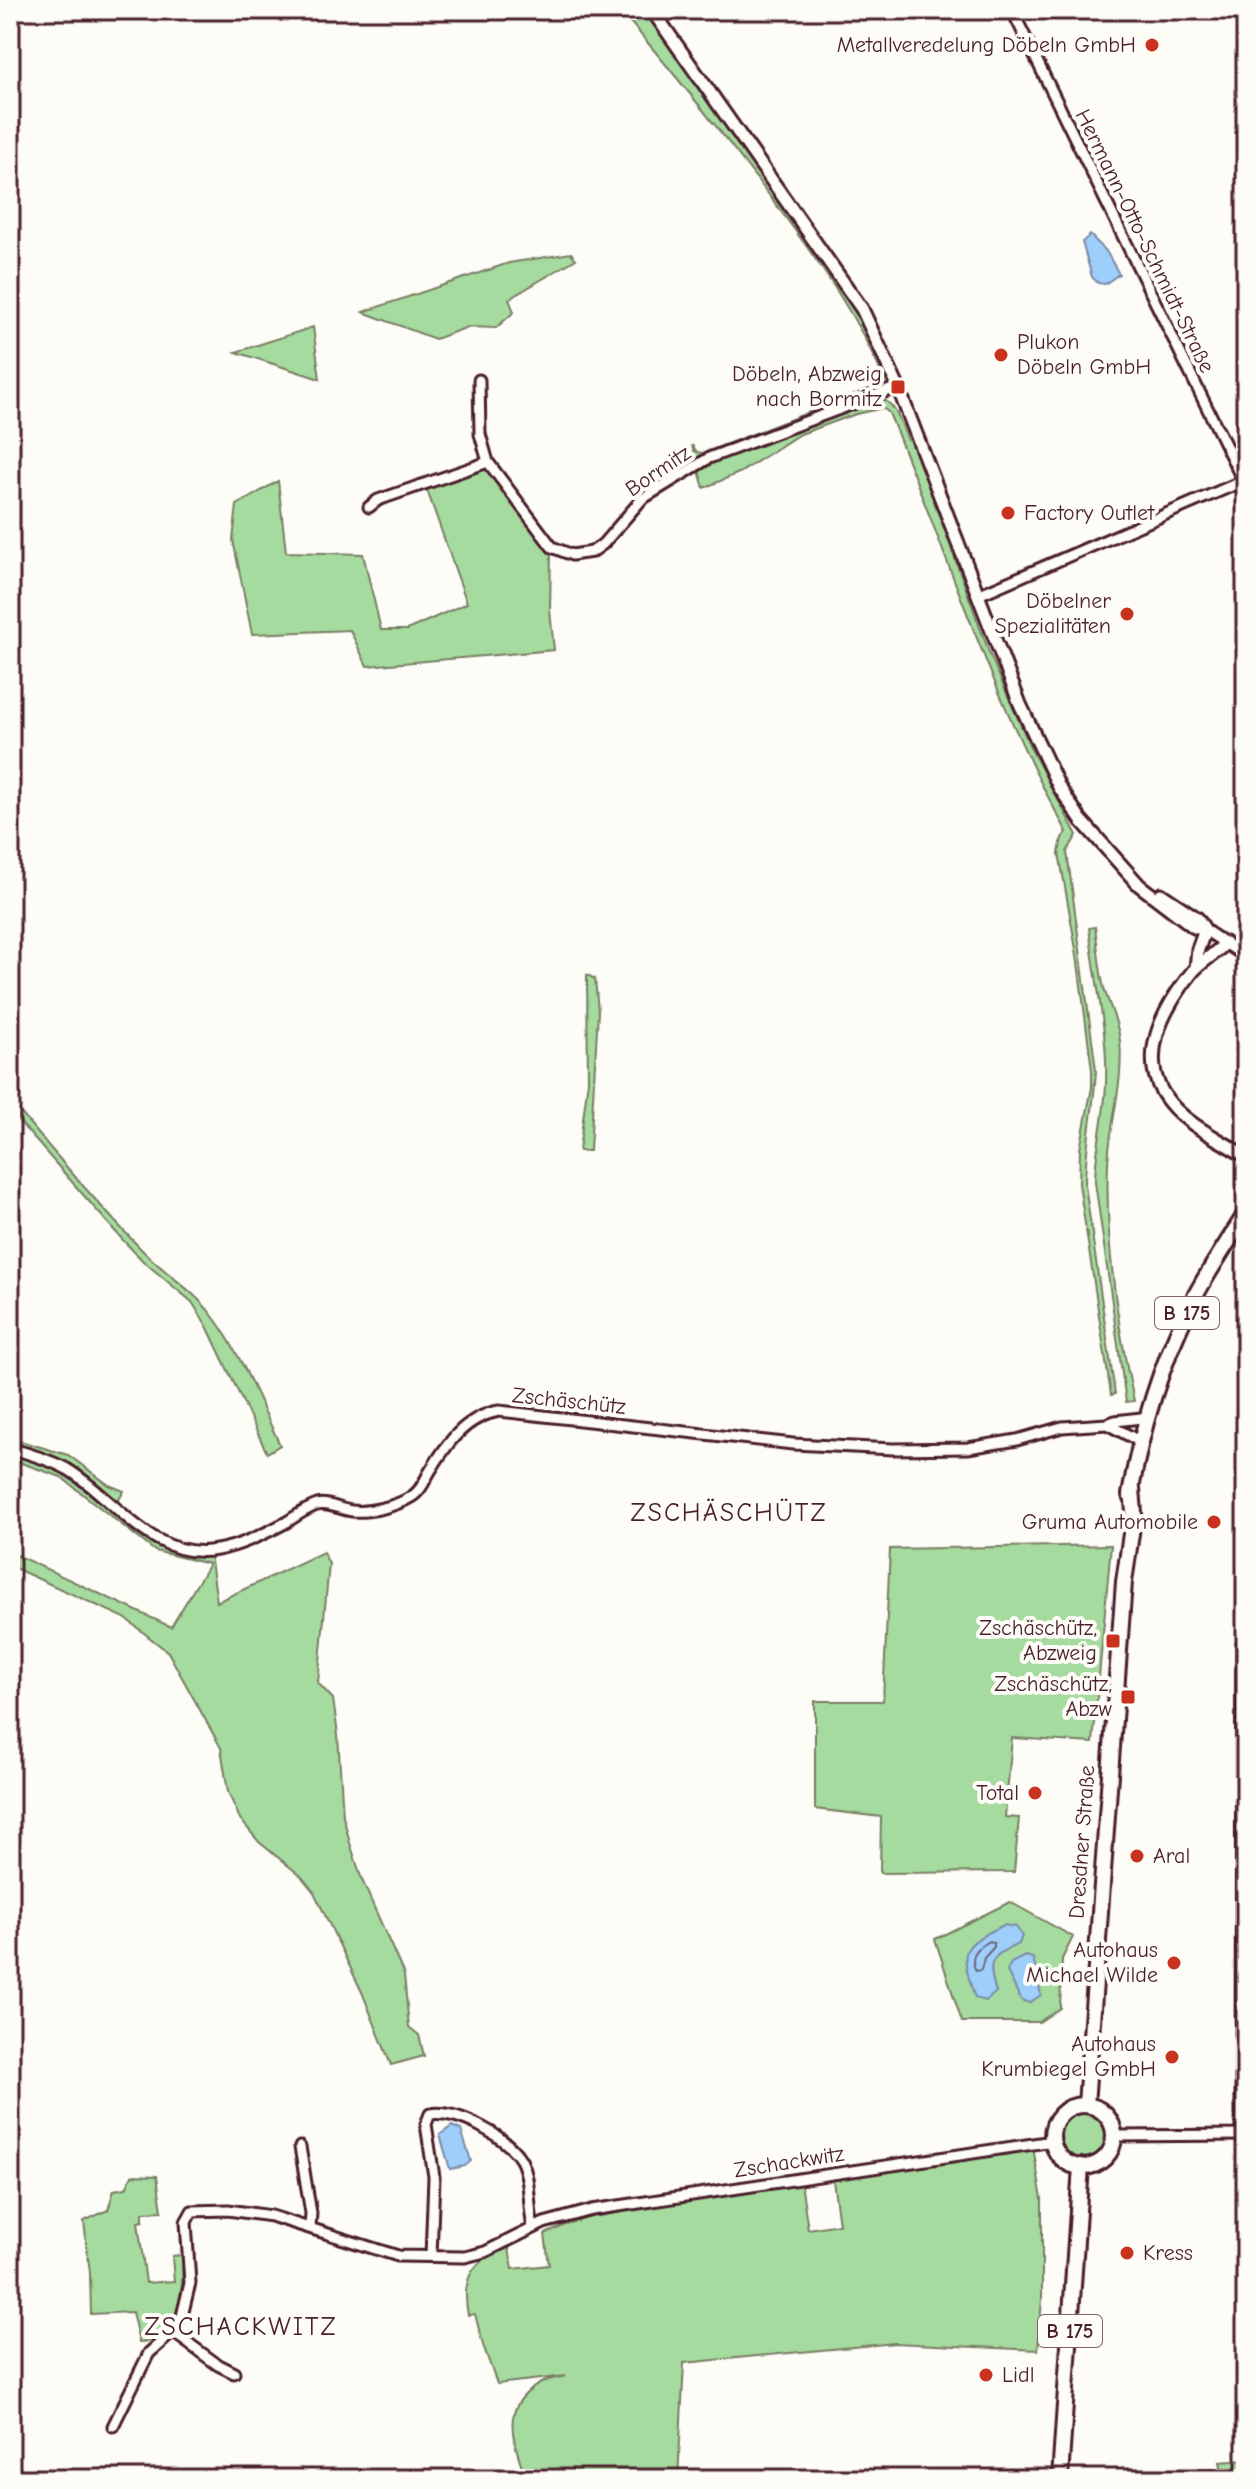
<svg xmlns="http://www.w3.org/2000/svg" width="1256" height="2489" font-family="'Comic Neue',sans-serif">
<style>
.green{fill:#a5db9e;stroke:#787d64;stroke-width:2}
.water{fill:#9ecffa;stroke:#7c89a7;stroke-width:2}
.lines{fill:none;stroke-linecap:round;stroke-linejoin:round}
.shore{stroke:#6c657e;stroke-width:2}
.minor-casing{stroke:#4a1f2b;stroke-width:15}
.tertiary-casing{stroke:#4a1f2b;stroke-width:17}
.primary-casing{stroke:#4a1f2b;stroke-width:20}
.minor{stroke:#fdfcf7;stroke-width:9}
.tertiary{stroke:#fdfcf7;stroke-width:11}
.primary{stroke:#fdfcf7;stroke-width:14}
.poi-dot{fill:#c8321e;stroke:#fdfcf7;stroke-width:3}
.labels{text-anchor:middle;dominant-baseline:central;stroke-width:8;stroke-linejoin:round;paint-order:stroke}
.shield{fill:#fdfcf7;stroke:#806168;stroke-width:2}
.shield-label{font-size:20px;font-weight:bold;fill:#4a1f2b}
.poi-label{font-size:22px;fill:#4a1f2b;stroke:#fdfcf7;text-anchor:end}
.street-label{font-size:22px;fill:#4a1f2b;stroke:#fdfcf7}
.quarter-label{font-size:26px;letter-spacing:2px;fill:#4a1f2b;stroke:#fdfcf7}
</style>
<rect width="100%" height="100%" fill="#fdfcf7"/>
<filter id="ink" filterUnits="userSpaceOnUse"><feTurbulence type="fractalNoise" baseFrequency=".0125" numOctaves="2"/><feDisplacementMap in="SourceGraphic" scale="16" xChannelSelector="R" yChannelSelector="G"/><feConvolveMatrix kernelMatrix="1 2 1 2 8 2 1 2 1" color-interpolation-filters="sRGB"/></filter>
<g filter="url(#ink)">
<path class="green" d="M620 10H643L847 294 880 358 885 374V381L882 386 848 402 696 459 692 445 697 452 703 453 877 386 881 372C856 316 825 271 788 221 735 148 679 79 620 10Z
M571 253 576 259 509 299 514 312 496 328 468 327 435 339 363 312 509 263Z
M313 327 320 379 236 352Z
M886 401C898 409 902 427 908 440L911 438 990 655 1032 751 1077 835 1067 852 1096 1070C1094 1109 1085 1146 1085 1185L1115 1394 1111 1395 1079 1184 1080 1149 1092 1087V1070L1077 955 1059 853 1062 838 1067 832C992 699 947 553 889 413L883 408 856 414 798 435 741 472 704 488 698 467 853 408Z
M488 466 551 552 550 610 554 650 367 666 350 630 252 634 233 540 237 505 278 481 286 552 363 554 381 630H407L467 603 427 490Z
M1095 927C1098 947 1099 969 1104 988 1109 1006 1118 1021 1120 1041 1124 1083 1110 1121 1108 1163 1105 1241 1117 1324 1134 1401L1126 1402 1095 1182C1095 1149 1105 1117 1106 1083 1108 1032 1095 979 1089 928Z
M587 975 595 979 598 1011 590 1151H579L588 1080Z
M10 1100C53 1152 97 1204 144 1252 166 1274 193 1290 212 1315 240 1351 260 1403 280 1445L267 1453 207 1326 192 1302 143 1261 121 1238 10 1111Z
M10 1438 68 1455 109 1485 124 1491 117 1503 67 1463 10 1444Z
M10 1452 64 1472 129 1526 157 1544 170 1549 210 1554 217 1602 323 1552 329 1564 318 1683 333 1699 338 1735 343 1816 350 1843 362 1880 404 1975 409 2027 419 2035 424 2056 391 2065 362 1992 314 1892 301 1876 259 1842 240 1819 228 1792 221 1748 168 1652 125 1618 10 1566V1552L171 1627 209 1564 155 1551 61 1477 10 1459Z
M1111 1545 1093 1743 1012 1738 1005 1817 1019 1818 1014 1872 880 1873 881 1817 815 1809V1701H883L890 1549Z
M1010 1902 1073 1937 1062 1959 1060 2008 1039 2022H962L935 1939Z
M1059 2136a24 24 0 1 1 48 0a24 24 0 1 1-48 0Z
M1033 2147 1042 2199V2298L1038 2350 895 2343 684 2363 678 2479H526C514 2441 497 2407 541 2383 548 2379 558 2378 566 2376L497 2384 483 2345 475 2314 468 2315C460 2275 474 2262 508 2244L513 2269 549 2265 545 2234 579 2219 801 2183 808 2229 839 2224 833 2180Z
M132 2175 157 2176 162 2211 143 2212V2221L138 2222 146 2283 174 2281 172 2256 182 2255C184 2285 181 2342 139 2342L132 2312 91 2314 90 2273 84 2221 108 2210 114 2190 126 2188Z
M1246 2460V2479H1224L1220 2462Z"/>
<path class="water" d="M1090 235 1106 251 1119 274 1105 284 1098 283 1092 277 1082 242Z
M1004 1925 1016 1927 1022 1936 1019 1944C989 1956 987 1962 996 1992L986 2001 975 1998C960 1950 958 1947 1004 1925Z
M1025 1956 1033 1958 1041 1995 1029 2003 1021 2000 1007 1971 1011 1963Z
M452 2126 461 2130 471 2161 465 2166 450 2169 440 2135Z"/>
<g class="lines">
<path class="shore" d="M990 1941 994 1943V1947L984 1958 981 1970 976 1971C968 1956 977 1947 990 1941Z"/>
<defs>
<path id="minor" d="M1012 10 1246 487
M479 380 480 434 488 462 552 547 572 555 592 552 603 544 642 499 709 458 898 387
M369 507 378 500 488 462
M978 595 1243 481
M1205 930 1246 957
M1107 1424 1141 1442
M10 1448C29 1454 49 1459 67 1469 116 1498 152 1562 217 1550 240 1546 264 1534 285 1523 295 1517 305 1509 317 1505 328 1502 341 1510 352 1511 369 1513 397 1506 411 1497 420 1492 424 1482 429 1473 446 1445 464 1417 499 1411L793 1444 893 1449 968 1448 1017 1440 1062 1427 1107 1424 1115 1421 1141 1418 1146 1420
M1241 2135 1242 1644 1246 1638
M1114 2136 1246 2135
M300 2147 311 2213 310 2227
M431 2256 434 2177 426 2124 430 2114C456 2109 507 2136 521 2160 531 2179 528 2206 533 2227
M173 2332 218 2365 234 2373
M113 2426 149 2353 173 2332 182 2316 190 2283 186 2222 192 2211 228 2210 271 2216 398 2256 465 2257 485 2252 544 2223 592 2210 1053 2141"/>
<path id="tertiary" d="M652 10 862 309 898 387 1020 704 1059 787 1081 820 1139 885 1194 927 1205 930
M1161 894 1197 918 1205 930
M1225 943C1216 954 1202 961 1193 971 1163 1009 1134 1060 1170 1103 1188 1125 1217 1138 1240 1153L1246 1154
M1196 968 1198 949 1205 930"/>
<path id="primary" d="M1130 1495C1141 1430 1160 1367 1189 1308 1205 1275 1227 1244 1246 1213
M1086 2105 1124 1582 1134 1513 1132 1488
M1052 2136a31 31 0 1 1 62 0a31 31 0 1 1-62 0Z
M1060 2479 1081 2166"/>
</defs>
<use href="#minor" class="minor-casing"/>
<use href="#tertiary" class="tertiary-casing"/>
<use href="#primary" class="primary-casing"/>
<use href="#minor" class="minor"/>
<use href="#tertiary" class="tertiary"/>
<use href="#primary" class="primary"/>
</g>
</g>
<g class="poi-dot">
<circle cx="1152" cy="45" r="8"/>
<circle cx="1001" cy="355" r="8"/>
<rect x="890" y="379" width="16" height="16" rx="4"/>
<circle cx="1008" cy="513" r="8"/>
<circle cx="1127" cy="614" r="8"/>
<circle cx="1214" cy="1522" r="8"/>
<rect x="1105" y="1633" width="16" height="16" rx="4"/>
<rect x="1120" y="1689" width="16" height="16" rx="4"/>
<circle cx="1035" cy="1793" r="8"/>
<circle cx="1137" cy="1856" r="8"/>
<circle cx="1174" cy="1963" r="8"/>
<circle cx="1172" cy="2057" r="8"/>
<circle cx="1127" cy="2253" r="8"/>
<circle cx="986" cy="2375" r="8"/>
</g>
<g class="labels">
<g class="shield">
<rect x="1155" y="1297" width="64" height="32" rx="6"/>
<rect x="1038" y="2315" width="64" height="32" rx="6"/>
</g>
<g class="shield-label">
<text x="1187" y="1313">B 175</text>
<text x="1070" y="2331">B 175</text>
</g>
<g class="poi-label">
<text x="1136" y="45">Metallveredelung Döbeln GmbH</text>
<text x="1017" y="342" text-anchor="start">Plukon<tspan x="1017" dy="25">Döbeln GmbH</tspan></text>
<text x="882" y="374">Döbeln, Abzweig<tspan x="882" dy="25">nach Bormitz</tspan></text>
<text x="1024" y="513" text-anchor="start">Factory Outlet</text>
<text x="1111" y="601">Döbelner<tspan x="1111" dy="25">Spezialitäten</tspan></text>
<text x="1198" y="1522">Gruma Automobile</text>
<text x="1097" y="1628">Zschäschütz,<tspan x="1097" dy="25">Abzweig</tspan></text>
<text x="1112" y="1684">Zschäschütz,<tspan x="1112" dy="25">Abzw</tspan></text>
<text x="1019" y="1793">Total</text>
<text x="1153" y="1856" text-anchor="start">Aral</text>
<text x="1158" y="1950">Autohaus<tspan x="1158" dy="25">Michael Wilde</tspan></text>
<text x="1156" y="2044">Autohaus<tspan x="1156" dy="25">Krumbiegel GmbH</tspan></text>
<text x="1143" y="2253" text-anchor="start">Kress</text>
<text x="1002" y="2375" text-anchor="start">Lidl</text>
</g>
<g class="street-label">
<text transform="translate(1145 241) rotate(64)">Hermann-Otto-Schmidt-Straße</text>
<text transform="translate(658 471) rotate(-34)">Bormitz</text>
<text transform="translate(569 1401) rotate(6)">Zschäschütz</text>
<text transform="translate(1082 1842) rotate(-86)">Dresdner Straße</text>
<text transform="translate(789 2162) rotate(-9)">Zschackwitz</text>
</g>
<g class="quarter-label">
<text x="729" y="1513">ZSCHÄSCHÜTZ</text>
<text x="241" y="2327">ZSCHACKWITZ</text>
</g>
</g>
<rect width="1256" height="2489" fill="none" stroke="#fdfcf7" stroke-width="40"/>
<rect x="20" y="20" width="1216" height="2449" fill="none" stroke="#4a1f2b" stroke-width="3" filter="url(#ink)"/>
</svg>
